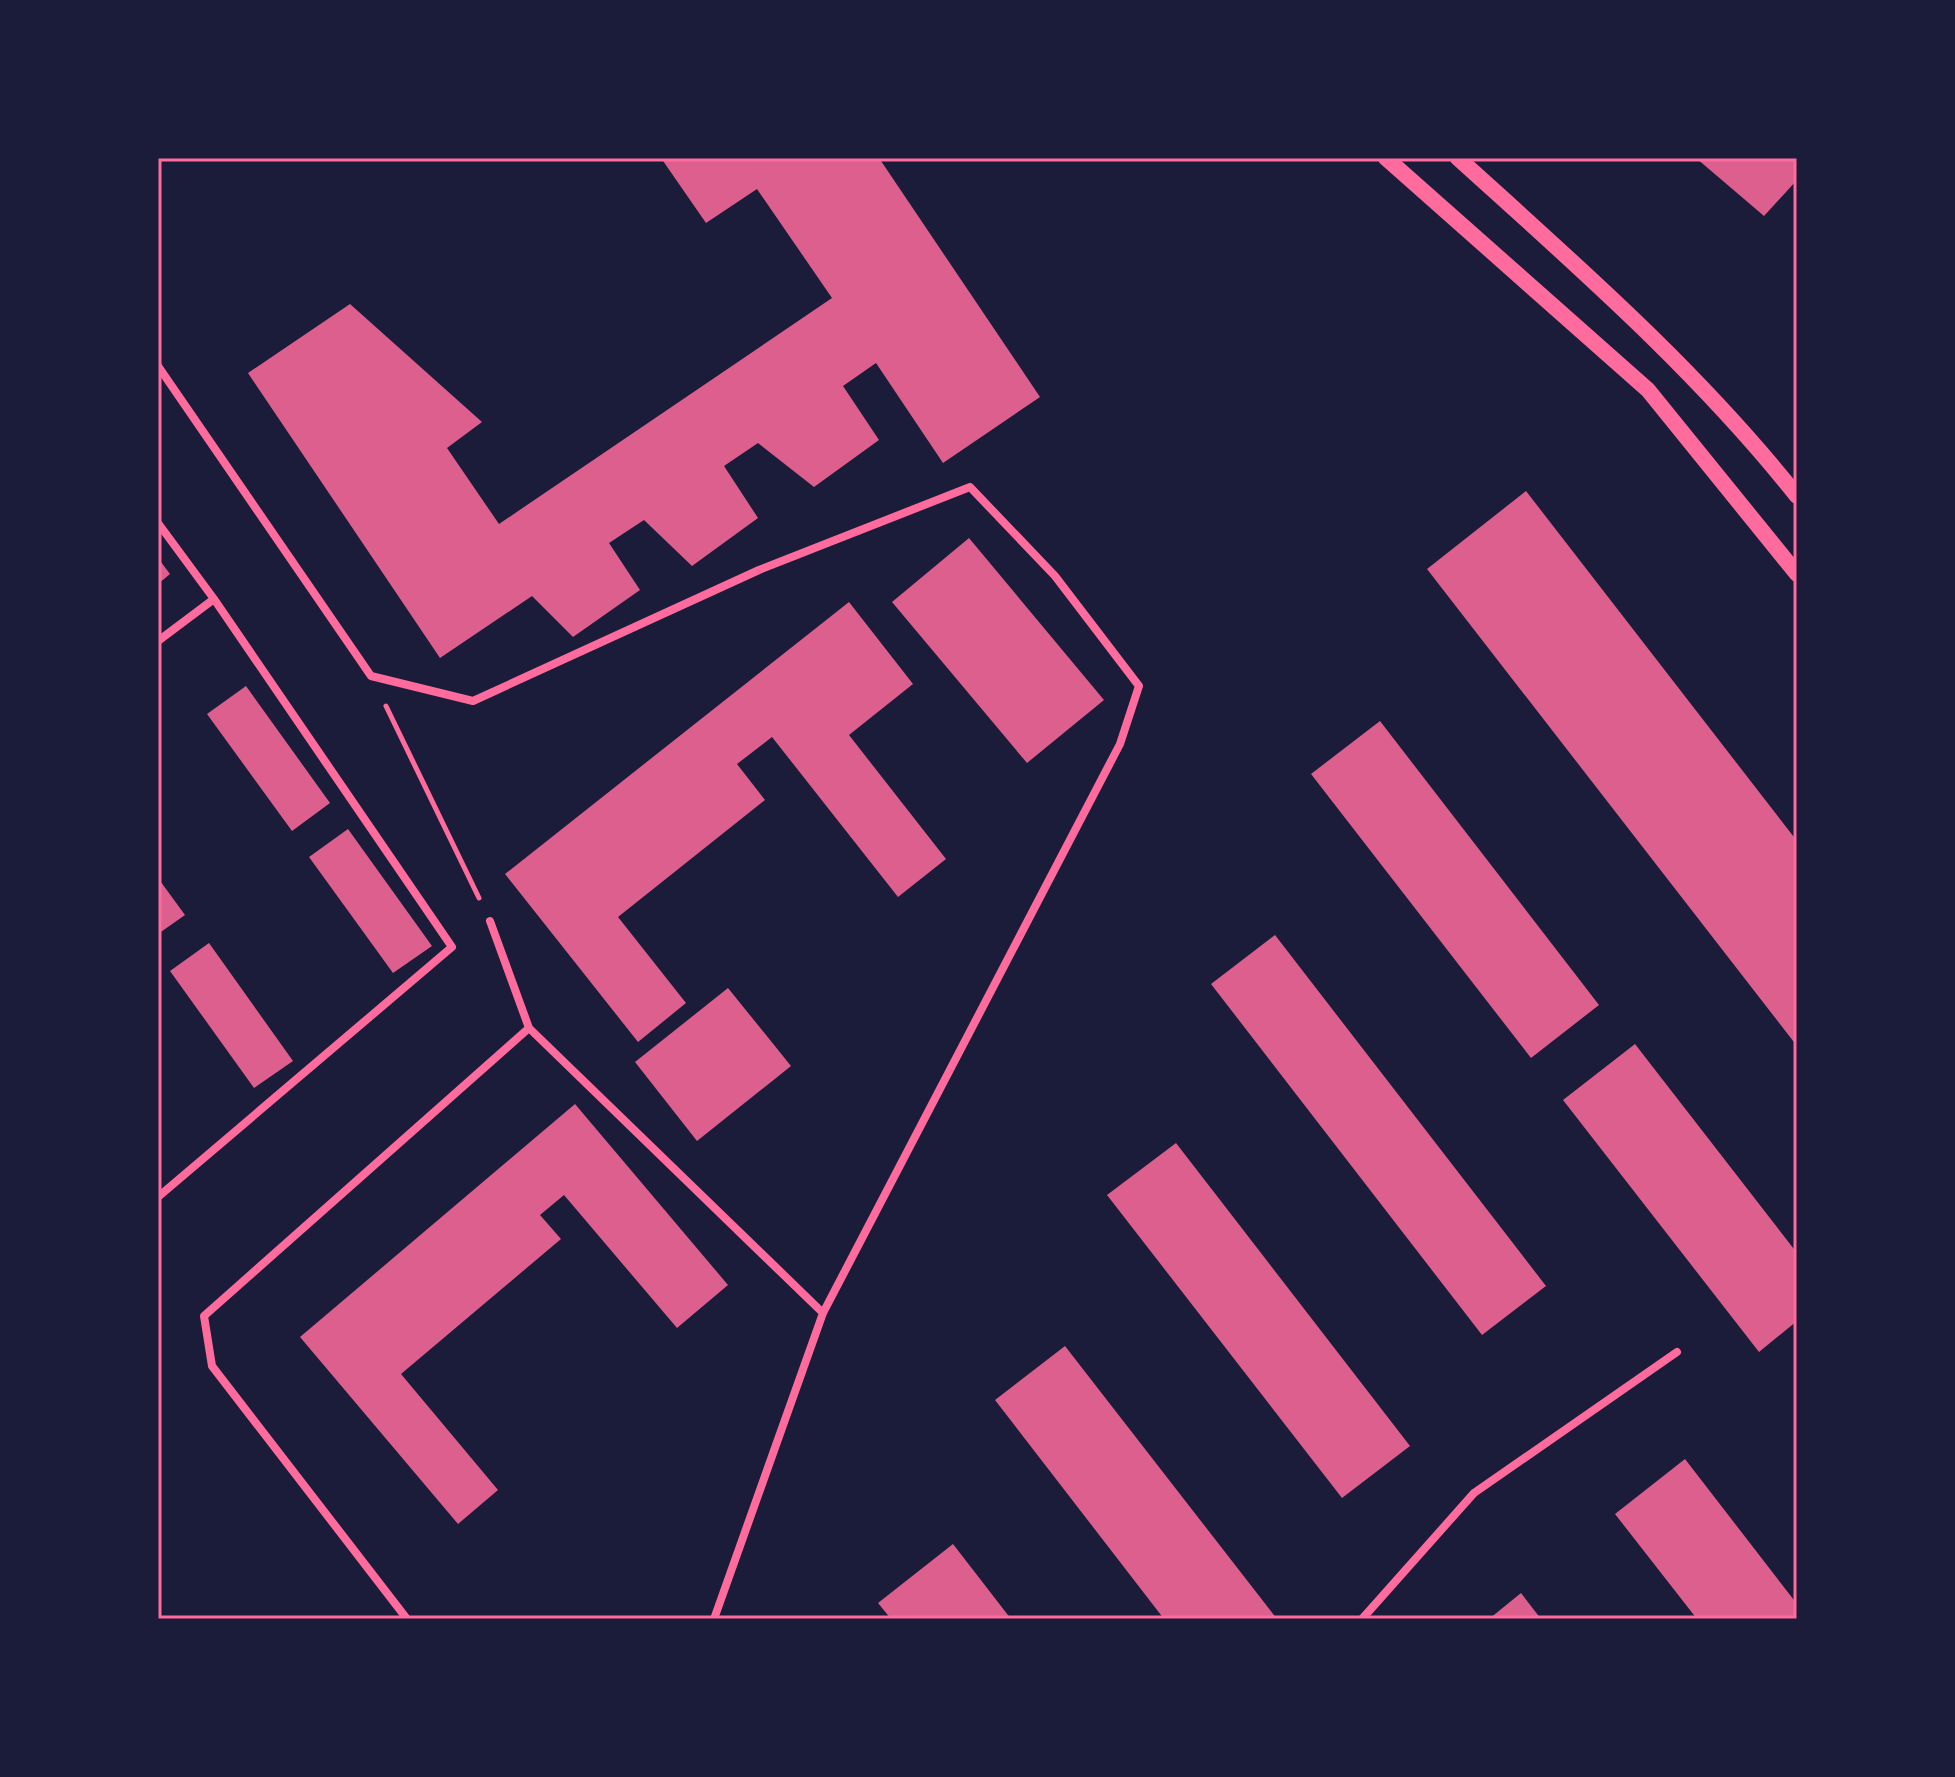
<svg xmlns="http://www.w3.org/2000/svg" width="1955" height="1777" font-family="Manrope,sans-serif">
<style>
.building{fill:#dd5f8e}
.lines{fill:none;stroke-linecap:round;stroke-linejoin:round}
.path{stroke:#ff6b9d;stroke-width:5}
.minor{stroke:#ff6b9d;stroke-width:8}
.secondary{stroke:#ff6b9d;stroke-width:16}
.neatline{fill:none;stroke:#ff6b9d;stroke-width:3}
</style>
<rect width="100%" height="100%" fill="#1b1b3a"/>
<path class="building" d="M661 158H879L1040 397 943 463 876 363 843 386 879 440 814 487 758 443 724 466 758 518 692 566 644 520 609 543 640 590 573 637 532 596 440 658 248 373 350 304 482 422 447 448 499 524 832 298 757 189 706 223Z
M1696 158H1797V180L1764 216Z
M1526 491 1797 841V1046L1427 569Z
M969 538 1104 700 1027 763 892 602Z
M158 558 170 574 158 584Z
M849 602 913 684 849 735 946 859 898 897 772 737 737 764 765 800 618 917 686 1003 638 1042 505 874Z
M246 686 330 803 292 831 207 714Z
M1380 721 1599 1005 1531 1058 1311 774Z
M348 829 432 946 393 973 309 857Z
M158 878 185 915 158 934Z
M1275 935 1546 1286 1482 1335 1211 984Z
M209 943 293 1061 254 1088 170 971Z
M728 988 791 1066 697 1141 635 1062Z
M1635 1044 1797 1253V1321L1759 1352 1563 1100Z
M575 1104 728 1285 677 1328 564 1195 540 1215 561 1239 401 1374 498 1490 458 1524 300 1337Z
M1176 1143 1410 1446 1342 1498 1107 1195Z
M1065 1346 1277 1619H1164L995 1400Z
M1685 1459 1797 1604V1619H1697L1615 1514Z
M953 1544 1011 1619H891L878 1603Z
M1521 1593 1541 1619H1489Z"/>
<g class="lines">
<path class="path" d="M386 706 479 898"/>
<path class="minor" d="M158 366 371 676 473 701 759 570 970 487 1055 576 1139 686 1120 744 823 1313 714 1619
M158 523 214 599 452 947 158 1197
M158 641 214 599
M529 1028 823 1313
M407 1619 212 1366 204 1316 529 1028 490 921
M1362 1619 1474 1493 1677 1352"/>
<path class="secondary" d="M1386 158 1648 390 1797 574
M1458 158C1576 265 1697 370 1797 496"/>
</g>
<rect width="1955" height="1777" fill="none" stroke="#1b1b3a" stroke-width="320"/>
<rect x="160" y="160" width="1635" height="1457" class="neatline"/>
</svg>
